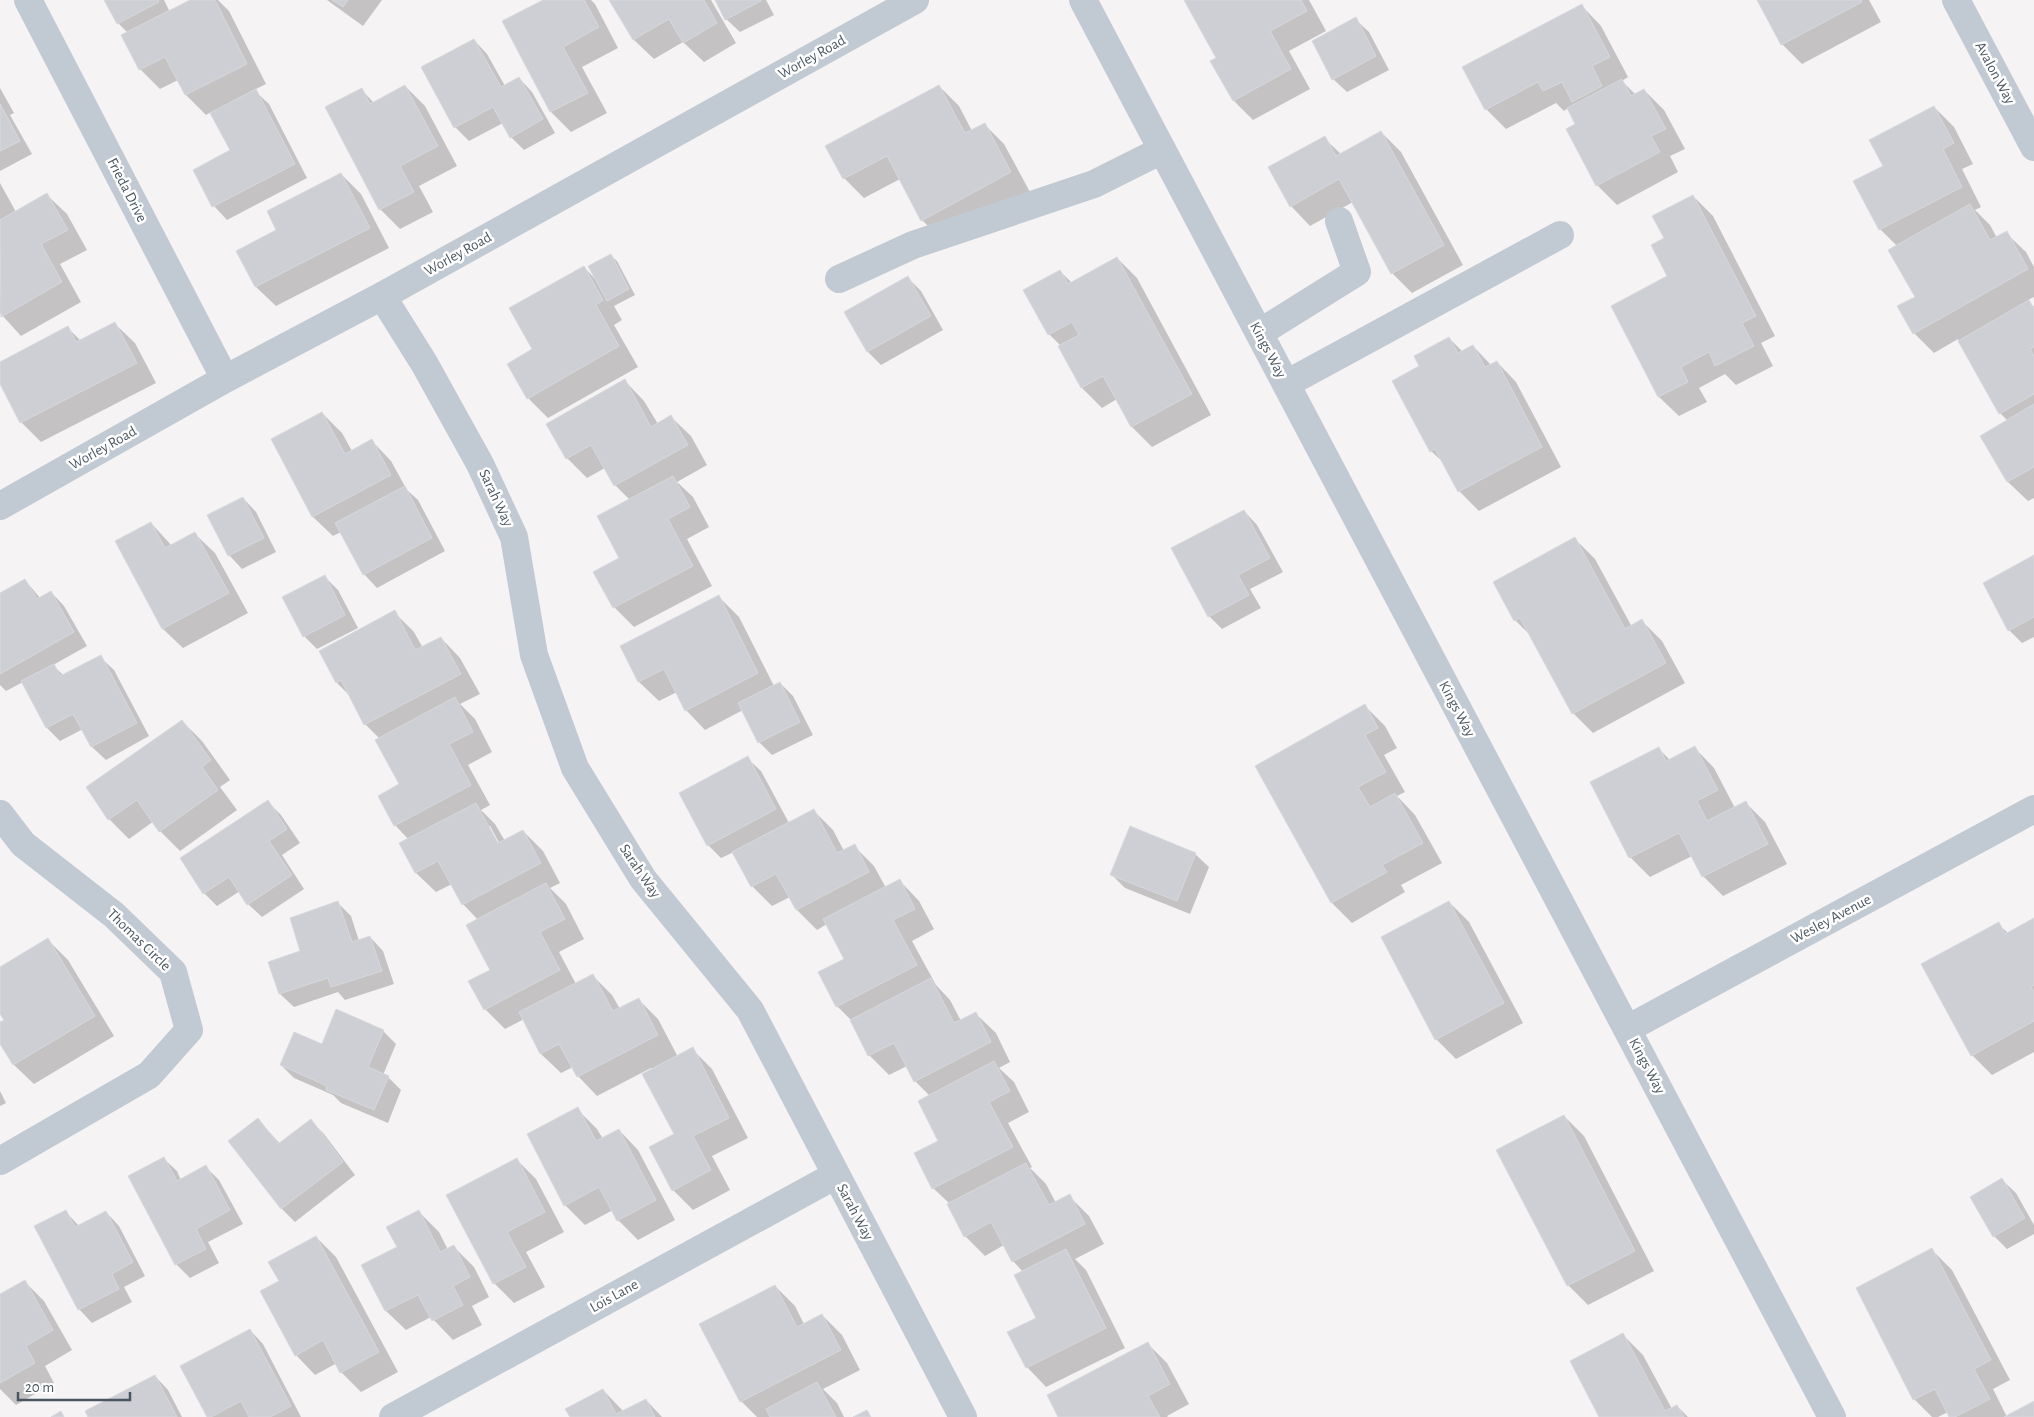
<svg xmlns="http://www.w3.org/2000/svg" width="2034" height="1417" font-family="'Alegreya Sans',sans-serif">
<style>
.shadow{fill:#0003;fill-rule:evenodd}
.building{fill:#cdcfd5;stroke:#d7d9de}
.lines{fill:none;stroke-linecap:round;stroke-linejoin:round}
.minor{stroke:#c1cad2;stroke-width:28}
.labels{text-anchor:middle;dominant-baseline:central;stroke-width:5;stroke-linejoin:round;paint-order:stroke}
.street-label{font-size:15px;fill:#4a5661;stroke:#fff}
</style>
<rect width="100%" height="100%" fill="#f5f3f3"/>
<path class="shadow" d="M106 0H164L170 12 192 0H218L229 11 266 84 254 90 269 104 307 178 227 220 214 206 195 170 231 151 211 112 206 115 186 95 178 80 160 89 140 69 123 36 128 33 118 23Z
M327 0H382L363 26Z
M545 0H591L595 4 618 48 582 67 607 113 571 132 551 112 504 22Z
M611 0H711L736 43 704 62 683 42 654 59 634 40Z
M716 0H766L774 15 740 32 726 19Z
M1186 0H1309L1326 31 1289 51 1310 89 1253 120 1234 101 1218 58Z
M1759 0H1869L1881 22 1802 64 1782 44Z
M1582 6 1601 26 1628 77 1622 81 1636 95 1644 90 1664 110 1685 149 1670 156 1678 172 1617 205 1597 185 1568 129 1577 125 1568 108 1564 111 1556 103 1506 129 1486 109 1464 67Z
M1355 19 1369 32 1389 70 1347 92 1333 79Z
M474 40 487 54 505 86 519 78 532 92 555 133 524 150 511 137 503 123 469 141 456 128 422 68Z
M405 86 425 106 457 166 419 186 433 212 400 229 380 209 361 89 374 103Z
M939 86 959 106 972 131 984 124 1004 144 1030 192 942 240 922 220 900 179 864 198 844 178Z
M0 88 14 113 10 115 32 154 0 171Z
M1934 107 1954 127 1973 164 1962 169 1981 207 1975 210 1990 225 1997 238 2006 233 2026 252 2034 267V297L2028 300 2034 307V498L2028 501 2008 482 1981 436 2008 421 2000 413 1958 339 1934 353 1914 333 1916 297 1897 246 1880 229 1884 166Z
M1381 132 1401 152 1463 265 1412 293 1392 273 1353 202 1310 226 1291 206 1324 138 1341 154Z
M341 174 361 194 389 248 276 306 256 287 238 251 278 230Z
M0 183 16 212 47 195 67 214 87 250 60 264 81 302 21 336 0 313Z
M1693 196 1713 216 1775 336 1761 343 1773 366 1736 385 1725 374 1699 388 1707 402 1679 416 1659 397 1612 306 1669 276 1665 239Z
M610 255 617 261 635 295 614 306 622 320 614 325 638 367 548 418 528 398 534 350 584 267 596 280Z
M1117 258 1137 278 1211 415 1152 447 1132 427 1117 399 1102 408 1082 388 1061 346 1049 334 1060 271 1072 283Z
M908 278 921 291 943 330 881 365 868 352 846 313Z
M115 324 135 343 156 383 41 442 21 422 0 381V364L68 328 81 341Z
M1449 338 1463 352 1473 346 1491 365 1497 362 1516 382 1561 467 1479 511 1459 491 1445 464 1431 451 1421 367Z
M625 381 644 401 658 424 671 417 691 436 707 465 677 482 693 497 709 527 687 539 712 586 634 627 614 607 630 500 615 485 605 468 587 478 567 458Z
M322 413 342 433 352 451 372 441 391 461 407 490 418 500 445 551 377 588 364 574 341 532 333 536 313 517 272 440Z
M243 498 256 512 276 552 242 569 229 555Z
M1244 511 1257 525 1283 572 1250 589 1261 608 1222 629 1209 616Z
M151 523 172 546 195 534 215 553 248 613 183 648 163 629Z
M1575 539 1595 559 1632 627 1642 621 1662 641 1685 683 1593 733 1573 713 1532 637 1515 620 1495 582Z
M2034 557V637L2022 643 2009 630Z
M324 576 338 590 358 628 317 649 304 636Z
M25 580 40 598 51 592 64 606 87 646 53 665 64 676 100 657 114 670 149 736 106 760 92 747 83 729 60 741 47 728 23 682 6 691 0 685V594Z
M719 597 739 617 774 686 780 683 793 696 813 735 772 755 759 742 743 710 705 730 686 710 677 692 659 701 639 682 621 647Z
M394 612 414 632 423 648 441 638 460 658 480 694 460 704 475 719 492 752 468 765 490 805 481 810 495 824 505 841 523 831 543 851 560 883 550 888 566 904 584 939 559 952 576 984 592 975 612 995 620 1009 639 1000 658 1019 678 1057 692 1049 712 1069 748 1138 712 1156 730 1190 693 1210 673 1190 675 1135 651 1068 597 1096 578 1076 573 1067 561 1073 541 1054 524 1019 505 1029 485 1009 492 970 478 920 463 904 452 884 436 892 416 873 401 844 409 840 395 825 400 785 380 739 365 724 351 697 337 683ZM487 826H490L502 848 499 850Z
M1365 706 1385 726 1397 748 1384 755 1405 792 1397 796 1415 815 1442 863 1401 885 1405 892 1352 923 1332 903 1257 767Z
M182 721 202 741 230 780 220 787 237 810 180 851 160 831 154 821 129 839 109 819 87 788Z
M1658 748 1670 760 1695 748 1714 768 1735 808 1746 803 1765 822 1787 864 1723 896 1703 876 1692 856 1650 877 1630 857Z
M747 758 761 771 789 823 813 810 833 830 844 851 854 846 874 866 886 888 900 881 919 901 934 929 912 941 936 985 950 1000 961 1021 976 1014 996 1033 1010 1062 999 1068 1014 1082 1029 1112 1008 1123 1032 1167 1030 1168 1046 1184 1056 1203 1069 1196 1089 1216 1104 1244 1075 1259 1086 1270 1125 1348 1046 1387 1027 1367 1037 1319 1023 1272 1013 1261 1004 1245 985 1256 965 1236 950 1204 933 1188 940 1142 930 1096 915 1081 907 1066 889 1075 869 1055 851 1020 837 1006 845 960 827 924 817 930 797 910 790 897 772 906 752 886 734 852 721 858 708 845Z
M267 801 281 815 300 843 282 855 304 889 262 917 248 904 240 891 217 906 204 893Z
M1195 854 1209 867 1190 914 1125 888 1112 875Z
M1449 902 1469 922 1523 1023 1456 1059 1436 1039Z
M338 903 351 916 359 941 370 937 383 951 394 984 345 1000 338 992 294 1007 280 994 302 951Z
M2034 919V1052L1992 1075 1972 1055 1998 924 2008 933Z
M48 940 68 960 114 1036 34 1084 14 1065 0 1041V1024L6 1020 0 1011V969Z
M383 1031 396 1044 383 1075 388 1077 401 1090 388 1123 341 1103 333 1095 294 1078 281 1065 322 1045Z
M0 1091 6 1103 0 1106Z
M577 1109 597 1129 603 1139 619 1130 638 1150 675 1220 638 1240 618 1220 613 1210 585 1225 565 1205Z
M1564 1116 1584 1136 1654 1271 1588 1305 1568 1285Z
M258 1119 280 1144 311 1121 324 1134 355 1175 295 1222 282 1209 230 1141Z
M163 1158 177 1171 181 1180 206 1167 219 1180 243 1224 208 1242 219 1263 190 1278 176 1264 130 1176Z
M516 1159 536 1179 564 1232 526 1252 545 1287 514 1303 494 1283Z
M2002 1180 2016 1193 2034 1225V1234L2007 1249 1994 1236Z
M65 1211 79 1226 106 1212 119 1226 145 1276 124 1287 132 1302 92 1323 79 1309Z
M419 1212 439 1232 448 1250 454 1247 474 1267 489 1297 472 1306 482 1325 453 1340 431 1317 406 1330 386 1311 398 1247Z
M316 1237 336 1257 398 1372 361 1392 341 1372 337 1363 315 1375 296 1355 280 1281Z
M1932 1250 1952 1270 2010 1380 1993 1389 2007 1417 2034 1402V1417H1951L1948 1412 1938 1417H1932L1914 1399Z
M24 1281 44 1301 72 1350 45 1366 54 1383 16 1405 0 1389V1295Z
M775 1286 795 1306 804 1324 822 1315 842 1335 860 1370 823 1389 837 1403 844 1417H757L741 1401 701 1325Z
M250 1330 263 1344 301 1417H208Z
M1623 1335 1643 1355 1672 1409 1677 1406 1688 1417H1601Z
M1148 1344 1167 1363 1189 1404 1167 1416 1168 1417H1060Z
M155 1376 168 1390 182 1417H89Z
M603 1390 624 1412 646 1400 662 1417H571Z"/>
<path class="building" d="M104 0H158L159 2 117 24Z
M190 0H215L247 64 185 95 165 57 139 70 121 35Z
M332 0H348L343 7Z
M543 0H584L599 27 563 47 588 93 550 112 502 21Z
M609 0H704L717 23 683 43 669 19 633 40Z
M715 0H761V1L725 20Z
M1184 0H1301L1307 11 1270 31 1291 69 1233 101 1210 61 1216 58Z
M1757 0H1861L1862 2 1781 45Z
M1582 4 1610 57 1592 66 1602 86 1572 102 1562 82 1543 91 1538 82 1485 110 1462 67Z
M1356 17 1376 56 1332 80 1312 41Z
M474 39 501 87 519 77 543 119 510 138 493 107 454 128 421 67Z
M1622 79 1631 96 1644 89 1666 129 1651 136 1660 152 1596 186 1566 129 1575 124 1567 108Z
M405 85 438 146 400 166 414 192 379 210 325 107 362 88 370 104Z
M939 85 965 133 985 123 1011 172 921 221 887 156 843 179 825 146Z
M256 89 295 164 212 207 193 170 230 150 210 113Z
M0 104 20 141 0 151Z
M1934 106 1954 143 1943 149 1962 187 1879 230 1853 181 1883 166 1869 140Z
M1381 131 1444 245 1391 274 1339 179 1290 207 1268 167 1325 136 1336 156Z
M341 173 370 228 255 287 236 251 276 230 267 211Z
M47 193 68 230 41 244 62 282 1 317 0 220Z
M1693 195 1756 316 1742 323 1754 346 1715 366 1709 352 1681 367 1688 382 1658 397 1611 306 1667 276 1651 245 1664 238 1652 216Z
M1970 204 1990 240 2007 231 2028 269 1913 334 1897 306 1915 297 1888 250Z
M611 254 629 289 607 301 588 266Z
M1117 257 1192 394 1131 427 1103 376 1081 388 1058 346 1079 335 1072 322 1048 335 1023 290 1060 270 1068 284Z
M584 266 603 300 596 305 619 346 527 399 507 364 532 349 509 308Z
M908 276 931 316 867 352 844 312Z
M2029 300 2034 309V347L2030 349 2034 356V394L1999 414 1958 341Z
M115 322 137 363 20 423 0 384V362L68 326 76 342Z
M1449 337 1458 353 1473 345 1485 367 1497 361 1542 447 1458 492 1435 449 1430 452 1392 381 1419 366 1414 356Z
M625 379 651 427 671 415 688 445 614 486 591 445 566 459 546 424Z
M2034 404V467L2007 482 1980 436Z
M322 412 345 454 372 439 391 475 312 517 271 439Z
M673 476 690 507 668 519 693 566 613 608 593 572 619 558 597 516Z
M405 486 432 538 363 575 335 523Z
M243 497 264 538 228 556 207 515Z
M1244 510 1270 558 1238 575 1249 595 1208 617 1171 548Z
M151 522 165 548 195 532 229 593 162 629 115 541Z
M1575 537 1625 629 1642 619 1666 663 1572 714 1520 618 1514 621 1493 582Z
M2034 555V617L2008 631 1983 583Z
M325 575 345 615 303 637 282 597Z
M25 579 37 599 51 591 74 632 0 674V593Z
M719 595 758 673 685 711 664 669 638 682 620 646Z
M395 610 415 650 441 637 461 674 364 725 341 680 336 683 319 651Z
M101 655 137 723 91 747 73 714 46 728 21 681 54 664 60 676Z
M780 682 800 722 758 743 738 703Z
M455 697 473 732 449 744 471 785 394 826 378 796 399 784 375 740Z
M1365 704 1378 728 1365 735 1386 772 1358 787 1370 807 1395 793 1423 843 1382 865 1387 872 1331 903 1255 766Z
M182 720 211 760 202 767 218 790 159 832 137 800 108 820 86 787Z
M1695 746 1718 790 1697 801 1707 821 1746 801 1768 844 1702 877 1679 833 1629 858 1590 782 1659 747 1666 761Z
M748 756 776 809 707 846 679 793Z
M268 800 287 829 269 841 292 875 247 905 229 877 203 894 180 858Z
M476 803 498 843 523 830 541 863 462 905 438 861 415 873 399 843Z
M814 809 837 853 855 844 869 872 796 910 776 874 751 887 732 852Z
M1130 826 1196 853 1177 901 1110 875Z
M900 879 915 909 893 920 917 965 836 1007 818 972 844 959 823 919Z
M546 883 565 919 540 932 560 970 484 1010 468 981 490 970 466 925Z
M338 901 352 942 370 936 382 971 331 987 328 978 279 994 268 962 300 951 290 918Z
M1449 901 1504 1003 1435 1040 1381 937Z
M2034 918V985L2031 987 2034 992V1021L1971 1056 1921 964 1999 922 2005 934Z
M48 938 95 1016 13 1065 0 1044V1022L4 1020 0 1014V967Z
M593 974 613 1011 639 998 658 1035 577 1077 559 1044 540 1054 519 1012Z
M931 978 954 1023 976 1012 991 1042 914 1082 894 1043 868 1056 850 1020Z
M336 1009 384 1030 368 1067 389 1076 374 1110 326 1090 327 1086 280 1065 294 1032 322 1044Z
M693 1047 729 1118 693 1136 711 1170 672 1191 649 1147 674 1134 642 1074Z
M994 1061 1010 1091 989 1102 1013 1147 932 1189 914 1153 938 1141 918 1101Z
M578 1107 596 1141 619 1129 656 1200 617 1221 599 1187 564 1206 527 1134Z
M1564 1115 1635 1251 1567 1286 1496 1150Z
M258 1118 278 1144 311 1119 343 1162 281 1209 228 1141Z
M164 1157 177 1181 206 1165 230 1210 196 1229 206 1249 175 1265 128 1176Z
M517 1158 545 1212 507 1232 526 1267 493 1284 446 1195Z
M1026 1163 1049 1205 1070 1194 1085 1224 1012 1262 991 1222 964 1237 947 1204Z
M2002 1178 2025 1218 1993 1237 1970 1197Z
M66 1210 75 1227 106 1211 133 1262 112 1274 119 1289 78 1310 34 1226Z
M419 1210 440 1252 454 1245 470 1277 453 1286 463 1305 432 1321 418 1295 385 1311 361 1265 397 1247 386 1227Z
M316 1236 379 1352 340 1373 323 1340 295 1356 260 1291 279 1281 268 1262Z
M1932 1248 1991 1360 1974 1369 1990 1399 1955 1417H1949L1935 1389 1913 1400 1856 1288Z
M1066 1249 1106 1328 1026 1368 1007 1332 1036 1318 1014 1275Z
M25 1280 53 1330 26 1346 35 1363 0 1383V1294Z
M775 1285 797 1327 822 1314 841 1350 740 1402 699 1324Z
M250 1329 291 1406 270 1417H249L241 1401 211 1417H207L180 1366Z
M1623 1333 1665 1411 1677 1405 1684 1417H1599L1570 1361Z
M1148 1342 1170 1384 1148 1396 1160 1417H1058L1047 1395Z
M155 1375 177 1417H88L85 1411Z
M817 1382 836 1417H770L766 1409Z
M603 1389 616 1414 646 1399 655 1417H570L565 1409Z
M2034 1401V1417H2004Z
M867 1410 871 1417H853Z
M61 1411 64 1417H51Z"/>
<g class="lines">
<path class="minor" d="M28 0 225 379
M1083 0 1832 1417
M1956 0 2034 147
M839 279 913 245 1094 184 1162 150
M382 296 424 363 480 464 514 537 534 655 575 768 643 879 750 1010 963 1417
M1259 333 1357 272 1339 221
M1286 384 1560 235
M0 506 225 379 382 296 915 0
M0 814 23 844 114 915 173 972 189 1030 149 1075 0 1161
M1627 1029 2034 809
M393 1417 836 1175"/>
</g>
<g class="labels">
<g class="street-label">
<text transform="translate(812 57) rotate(-29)">Worley Road</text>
<text transform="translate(1995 73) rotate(62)">Avalon Way</text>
<text transform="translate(127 190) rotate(63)">Frieda Drive</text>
<text transform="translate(458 254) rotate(-29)">Worley Road</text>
<text transform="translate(1268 350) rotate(62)">Kings Way</text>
<text transform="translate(103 448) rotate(-29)">Worley Road</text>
<text transform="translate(496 498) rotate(65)">Sarah Way</text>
<text transform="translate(1457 709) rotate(62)">Kings Way</text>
<text transform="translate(640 871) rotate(56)">Sarah Way</text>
<text transform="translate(1831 919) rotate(-28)">Wesley Avenue</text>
<text transform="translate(139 940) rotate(44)">Thomas Circle</text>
<text transform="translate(1647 1066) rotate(62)">Kings Way</text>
<text transform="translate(855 1212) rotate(62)">Sarah Way</text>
<text transform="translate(614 1296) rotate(-29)">Lois Lane</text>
</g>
</g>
<path d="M18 1392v8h112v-8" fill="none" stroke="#4a5661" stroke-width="2.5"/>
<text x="25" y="1392" font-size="15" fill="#4a5661" stroke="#ffffff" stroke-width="4" paint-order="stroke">20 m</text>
</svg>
